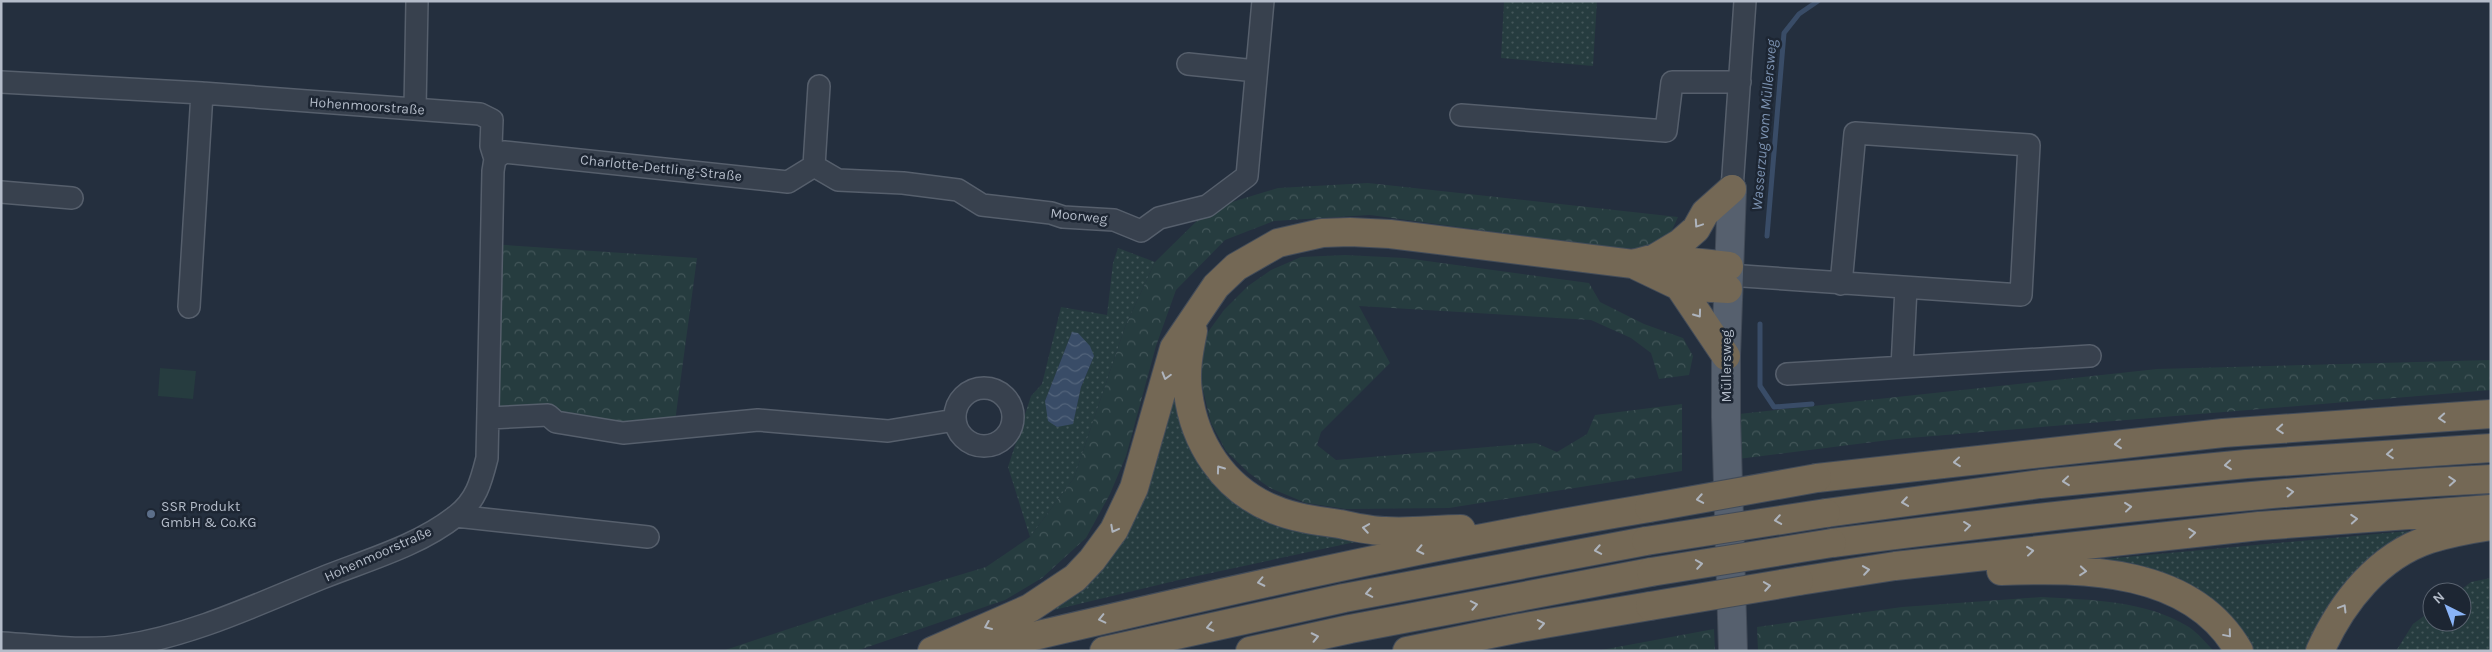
<svg xmlns="http://www.w3.org/2000/svg" width="2492" height="652" font-family="Karla,sans-serif">
<style>
.grass{fill:url(#grass-dots);fill-rule:evenodd}
.forest{fill:url(#forest-crowns)}
.park{fill:#263c3f}
.water{fill:url(#water-waves)}
.lines{fill:none;stroke-linecap:round;stroke-linejoin:round}
.stream{stroke:#394c67;stroke-width:5}
.minor-casing{stroke:#565f6c;stroke-width:24}
.major-casing{stroke:#414a57;stroke-width:30}
.highway-casing{stroke:#434c59;stroke-width:30}
.minor{stroke:#38414e;stroke-width:21}
.major{stroke:#56606e;stroke-width:28}
.highway{stroke:#746855;stroke-width:28}
.highway-bridge-casing{stroke:#434c59;stroke-width:30;stroke-linecap:butt}
.highway-bridge{stroke:#746855;stroke-width:28}
.oneway{stroke:#aeb4bd}
.service-dot{fill:#5c6f8a;stroke:#1d2633;stroke-width:2}
.labels{text-anchor:middle;dominant-baseline:central;stroke-width:5;stroke-linejoin:round;paint-order:stroke}
.street-label{font-size:14px;fill:#b4bcc9;stroke:#1d2633}
.poi-label{font-size:14px;fill:#b4bcc9;stroke:#1d2633;text-anchor:start}
.water-label{font-size:15px;font-style:italic;fill:#7c92b1;stroke:#1d2633}
</style>
<defs>
<pattern id="grass-dots" width="8" height="8" patternUnits="userSpaceOnUse" patternTransform="scale(1.25)"><rect width="8" height="8" fill="#263c3f"/><path d="M2 2h.1M6 6h.1" fill="none" stroke="#435659" stroke-width="1.8" stroke-linecap="round"/></pattern>
<pattern id="forest-crowns" width="20" height="18" patternUnits="userSpaceOnUse" patternTransform="scale(1.25)"><rect width="20" height="18" fill="#263c3f"/><path d="M2 6a3 3 0 1 1 6 0M12 15a3 3 0 1 1 6 0" fill="none" stroke="#435659"/></pattern>
<pattern id="water-waves" width="16" height="10" patternUnits="userSpaceOnUse" patternTransform="scale(1.25)"><rect width="16" height="10" fill="#394c67"/><path d="M0 5q4-4 8 0t8 0" fill="none" stroke="#53647b"/></pattern>
</defs>
<rect width="100%" height="100%" fill="#242f3e"/>
<path class="grass" d="M1504 1H1597L1593 66 1501 58Z
M1118 248 1155 262 1125 327 1074 478 1030 537 1008 467 1031 396 1042 384 1061 307 1107 315 1113 263ZM1072 332 1094 356 1081 387 1073 423 1045 401Z
M1177 364 1194 451 1360 541 1183 579 1033 615 1074 587Z
M2409 531 2381 552 2308 651H2251L2241 629 2196 590 2093 560Z
M2491 578V651H2396L2413 624 2432 610V622H2462V592H2458L2471 582Z"/>
<path class="forest" d="M1368 183 1678 217 1667 241 1646 248H1613L1370 215 1274 221 1225 240 1176 290 1156 346 1126 456 1110 494 1086 538 1042 578 1005 600 856 651H722L873 601 986 567 1030 537 1074 478 1125 327 1155 262 1209 209 1278 188Z
M491 244 697 258 674 429 489 418Z
M1345 255 1405 258 1589 283 1600 302 1644 324 1683 338 1693 356 1689 375 1659 379 1651 353 1631 338 1591 320 1359 306 1390 363 1321 432 1317 445 1336 460 1536 443 1557 452 1587 434 1595 415 1682 404V471L1449 508 1346 509 1306 503 1270 488 1249 473 1226 451 1211 423 1202 386 1201 349 1208 332 1224 310 1248 286 1271 270 1301 257Z
M2491 360V390L1897 439 1738 459 1739 414 2157 369Z
M2041 597C2091 600 2145 600 2189 627 2198 633 2206 643 2214 651H1758L1757 627 1902 607Z
M1714 629 1715 651H1596Z"/>
<path class="park" d="M160 368 196 371 193 399 158 396Z"/>
<path class="water" d="M1072 332 1078 333 1090 346 1094 356 1081 387 1073 424 1057 427 1048 421 1045 401Z"/>
<g class="lines">
<path class="stream" d="M1767 236 1784 33 1799 14 1818 1
M1760 324V386L1774 407 1812 404"/>
<defs>
<path id="minor" d="M1188 64 1256 71
M1 82 202 93 480 114 492 120 491 146 495 159
M415 109 417 1
M1461 115 1666 131 1672 82H1740
M814 166 838 180 903 183 958 190 982 205 1051 213 1063 217 1114 220 1141 231 1159 218 1207 206 1247 176 1263 1
M814 166 819 86
M1732 189 1745 1
M1 192 72 198
M1728 275 2021 295 2029 145 1855 133 1841 284
M189 307 202 93
M1902 367 1906 288
M1787 374 2090 356
M955 417a29 29 0 1 1 58 0a29 29 0 1 1-58 0Z
M489 418 548 415 556 422 623 433 758 420 888 431 955 420
M456 516 648 537
M1 643C41 645 83 652 122 646 191 636 258 604 322 578 367 560 418 546 456 516 476 501 481 482 487 458L493 171 495 159 504 152 788 182 814 166"/>
<path id="major" d="M1732 189 1726 356V417L1733 651"/>
<path id="highway" d="M1655 258 1729 266
M1633 264 1655 258 1680 243 1696 229 1705 213 1732 189
M1679 286 1728 289
M1193 331C1189 351 1185 371 1188 392 1194 443 1224 489 1273 509 1294 518 1318 521 1340 524 1354 527 1370 531 1385 531 1410 533 1436 529 1461 529
M1817 478 2223 433 2491 414
M1826 513 2040 484 2246 464 2491 448
M1832 543C2051 515 2270 490 2491 479
M2001 571C2084 568 2192 568 2239 651
M1799 581 1895 566 2259 526 2491 509
M932 651 1030 608 1075 578 1092 560 1114 530 1134 488 1174 348 1216 286 1236 267 1278 243 1322 233 1350 232 1390 234 1633 264 1679 286 1726 356
M970 651C1195 598 1420 546 1649 508
M1104 651 1344 598 1646 541
M1250 651 1350 629 1651 572
M1407 651 1520 628 1650 606
M2320 651C2342 602 2378 556 2430 539 2450 533 2471 529 2491 526"/>
</defs>
<use href="#minor" class="minor-casing"/>
<use href="#major" class="major-casing"/>
<use href="#highway" class="highway-casing"/>
<use href="#minor" class="minor"/>
<use href="#major" class="major"/>
<use href="#highway" class="highway"/>
<defs>
<path id="highway-bridge" d="M1649 508 1817 478
M1646 541 1826 513
M1651 572 1832 543
M1650 606 1799 581"/>
</defs>
<use href="#highway-bridge" class="highway-bridge-casing"/>
<use href="#highway-bridge" class="highway-bridge"/>
</g>
<defs><path id="oneway-chevron" d="M-2-3.5L2.5 0L-2 3.5" fill="none" stroke-width="1.6" stroke-linecap="round" stroke-linejoin="round" transform="scale(1.25)"/></defs>
<g class="oneway">
<use href="#oneway-chevron" transform="translate(1698 224) rotate(124)"/>
<use href="#oneway-chevron" transform="translate(1698 314) rotate(54)"/>
<use href="#oneway-chevron" transform="translate(1166 376) rotate(106)"/>
<use href="#oneway-chevron" transform="translate(2442 418) rotate(176)"/>
<use href="#oneway-chevron" transform="translate(2280 429) rotate(176)"/>
<use href="#oneway-chevron" transform="translate(2118 444) rotate(174)"/>
<use href="#oneway-chevron" transform="translate(2390 454) rotate(176)"/>
<use href="#oneway-chevron" transform="translate(1957 462) rotate(174)"/>
<use href="#oneway-chevron" transform="translate(2228 465) rotate(174)"/>
<use href="#oneway-chevron" transform="translate(1220 469) rotate(-126)"/>
<use href="#oneway-chevron" transform="translate(2066 481) rotate(174)"/>
<use href="#oneway-chevron" transform="translate(2452 481) rotate(-4)"/>
<use href="#oneway-chevron" transform="translate(2290 492) rotate(-4)"/>
<use href="#oneway-chevron" transform="translate(1700 499) rotate(170)"/>
<use href="#oneway-chevron" transform="translate(1905 502) rotate(172)"/>
<use href="#oneway-chevron" transform="translate(2128 507) rotate(-6)"/>
<use href="#oneway-chevron" transform="translate(2354 519) rotate(-4)"/>
<use href="#oneway-chevron" transform="translate(1778 520) rotate(171)"/>
<use href="#oneway-chevron" transform="translate(1967 526) rotate(-7)"/>
<use href="#oneway-chevron" transform="translate(1366 528) rotate(-171)"/>
<use href="#oneway-chevron" transform="translate(1114 529) rotate(118)"/>
<use href="#oneway-chevron" transform="translate(2192 533) rotate(-6)"/>
<use href="#oneway-chevron" transform="translate(1420 550) rotate(168)"/>
<use href="#oneway-chevron" transform="translate(1598 550) rotate(170)"/>
<use href="#oneway-chevron" transform="translate(2030 551) rotate(-6)"/>
<use href="#oneway-chevron" transform="translate(1699 564) rotate(-9)"/>
<use href="#oneway-chevron" transform="translate(1866 570) rotate(-8)"/>
<use href="#oneway-chevron" transform="translate(2083 571) rotate(5)"/>
<use href="#oneway-chevron" transform="translate(1261 582) rotate(168)"/>
<use href="#oneway-chevron" transform="translate(1767 586) rotate(-9)"/>
<use href="#oneway-chevron" transform="translate(1369 593) rotate(169)"/>
<use href="#oneway-chevron" transform="translate(1474 605) rotate(-11)"/>
<use href="#oneway-chevron" transform="translate(2343 608) rotate(-59)"/>
<use href="#oneway-chevron" transform="translate(1102 619) rotate(167)"/>
<use href="#oneway-chevron" transform="translate(1541 624) rotate(-10)"/>
<use href="#oneway-chevron" transform="translate(988 626) rotate(157)"/>
<use href="#oneway-chevron" transform="translate(1210 627) rotate(168)"/>
<use href="#oneway-chevron" transform="translate(2228 634) rotate(50)"/>
<use href="#oneway-chevron" transform="translate(1315 637) rotate(-12)"/>
</g>
<circle class="service-dot" cx="151" cy="514" r="5"/>
<g class="labels">
<g class="street-label">
<text transform="translate(367 106) rotate(4)">Hohenmoorstraße</text>
<text transform="translate(661 168) rotate(6)">Charlotte-Dettling-Straße</text>
<text transform="translate(1079 216) rotate(6)">Moorweg</text>
<text transform="translate(1726 366) rotate(-90)">Müllersweg</text>
<text transform="translate(378 554) rotate(-24)">Hohenmoorstraße</text>
</g>
<g class="poi-label">
<text x="161" y="506">SSR Produkt<tspan x="161" dy="16">GmbH &amp; Co.KG</tspan></text>
</g>
<g class="water-label">
<text transform="translate(1764 125) rotate(-85)">Wasserzug vom Müllersweg</text>
</g>
</g>
<rect width="2492" height="652" fill="none" stroke="#b4bcc9" stroke-width="5"/>
<g transform="translate(2447 607) rotate(318)"><circle r="24" fill="#1d2633" stroke="#59626f"/>
<path d="M0-4L9 19L0 12L-9 19Z" fill="#8ab4f8"/>
<text y="-8" font-size="14" font-weight="bold" text-anchor="middle" fill="#b4bcc9">N</text>
</g>
</svg>
